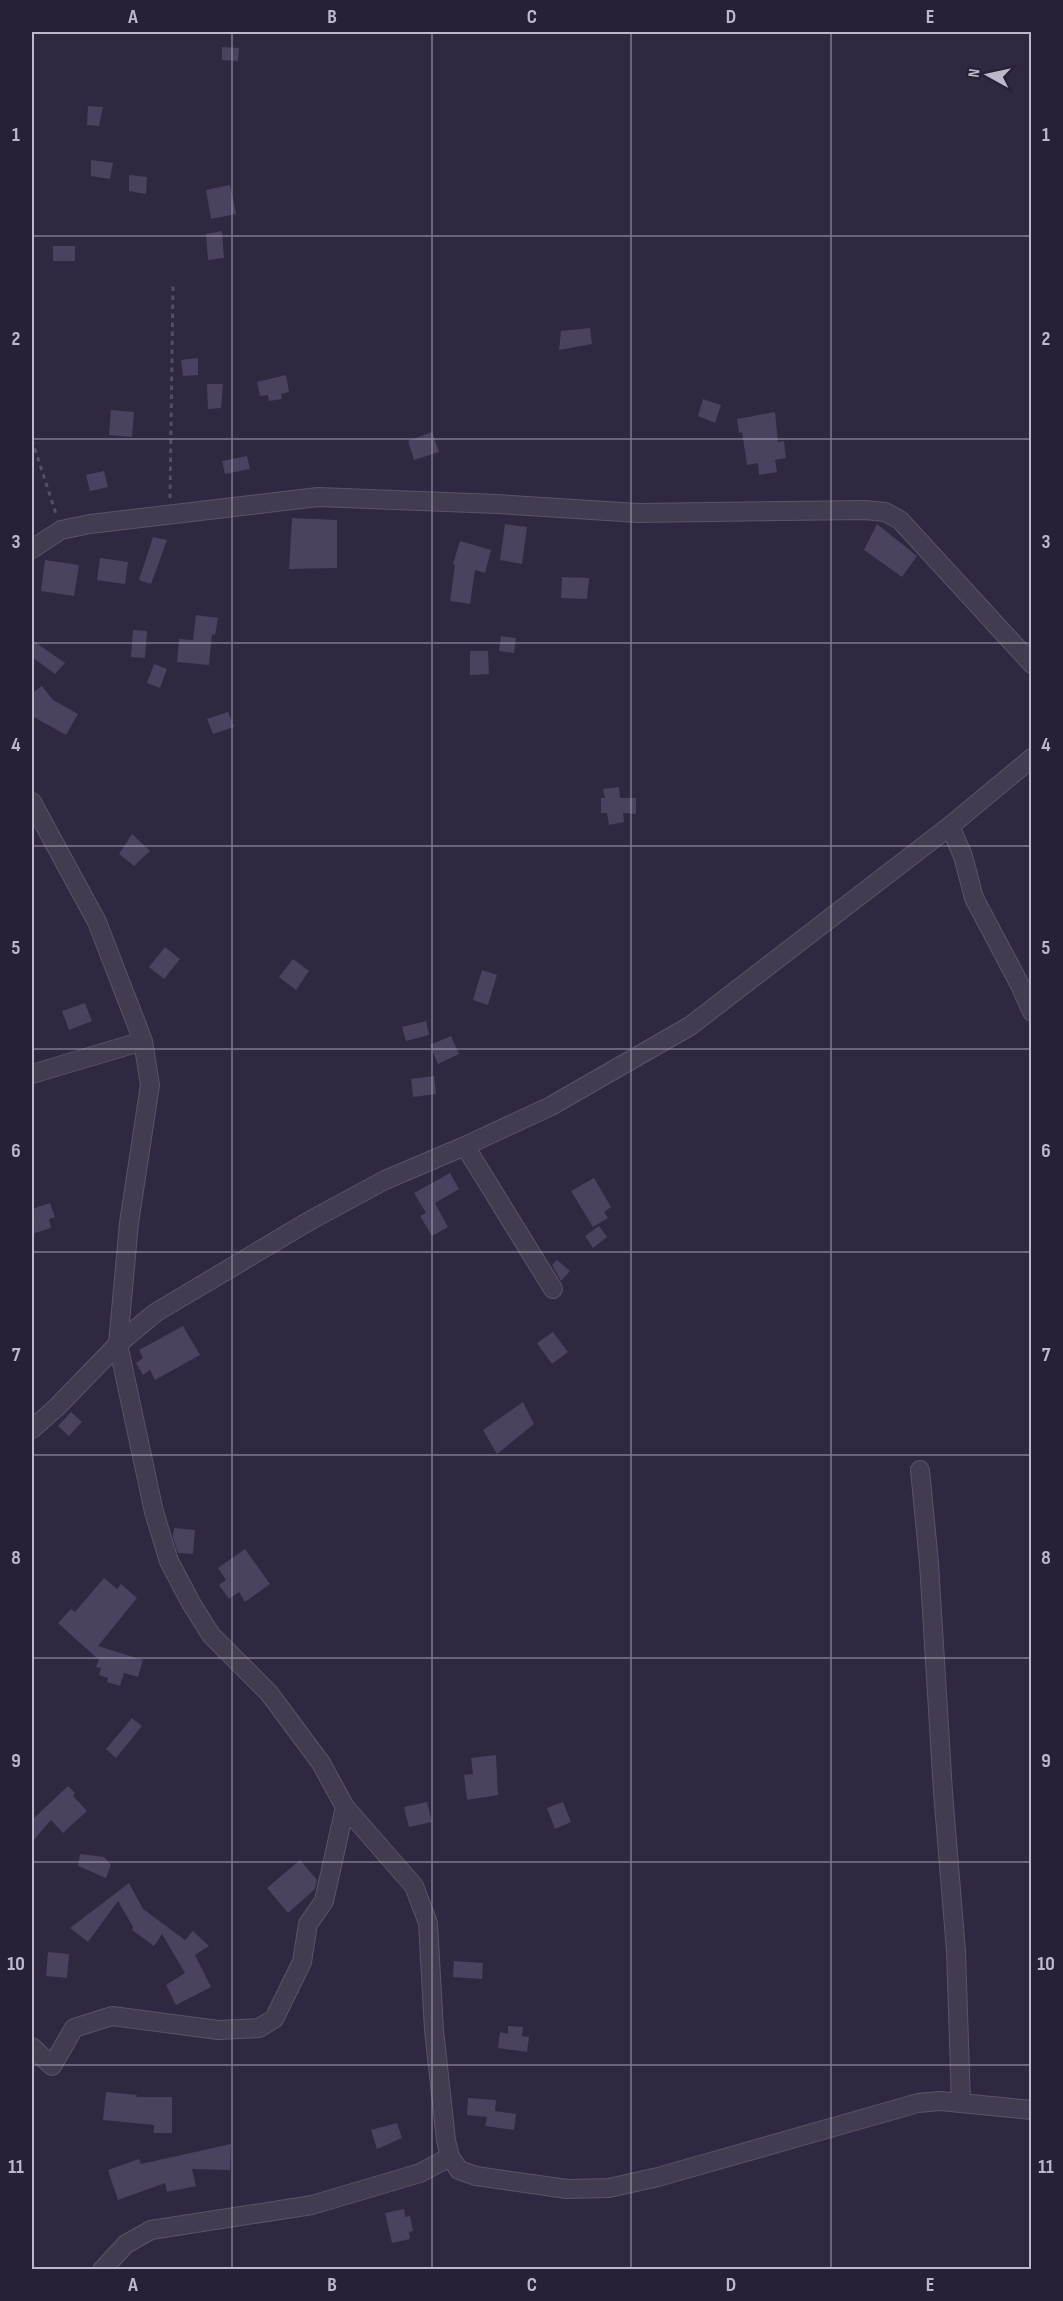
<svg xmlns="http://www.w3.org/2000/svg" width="1063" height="2301" font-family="'Sofia Sans Condensed',sans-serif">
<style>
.building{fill:#4b425f}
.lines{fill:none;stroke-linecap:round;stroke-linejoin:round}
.minor-casing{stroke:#5b5368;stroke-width:20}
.path{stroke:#4f5165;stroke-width:3;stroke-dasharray:4.5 4.5;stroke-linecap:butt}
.minor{stroke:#433c51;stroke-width:18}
.grid{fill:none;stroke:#bfb8cb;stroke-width:1.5;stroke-opacity:0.55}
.neatline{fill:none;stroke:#bfb8cb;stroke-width:2}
.grid-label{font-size:20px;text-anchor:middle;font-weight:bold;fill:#bfb8cb}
</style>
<rect width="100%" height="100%" fill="#302741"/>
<path class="building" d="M222 47 239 48 238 61 222 60Z
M88 106 103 107 99 126 87 125Z
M91 160 113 163 110 179 91 176Z
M129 175 147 177 146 194 129 191Z
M230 185 236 214 211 219 206 190Z
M222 231 224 258 208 260 206 234Z
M53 246H75V261H53Z
M590 328 592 344 559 350 561 331Z
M198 358V375L183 376 181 360Z
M286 375 289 392 281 394 282 399 269 401 268 395 260 396 257 382Z
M207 384H223L221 408 208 409Z
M703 399 721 405 715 423 698 416Z
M111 410 134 412 132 437 109 435Z
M775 412 778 442 784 441 786 458 775 460 777 472 759 475 758 463 747 465 742 432 739 433 737 419Z
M432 432 439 452 414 460 408 441Z
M247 456 250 469 225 474 222 461Z
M104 471 108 487 90 491 86 475Z
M292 518 337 520V568L289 569Z
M505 524 527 527 522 564 500 560Z
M877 524 917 556 902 577 864 550Z
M153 537 167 540 151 584 139 580Z
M460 541 491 550 485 573 475 570 470 604 450 601 455 565 453 564Z
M100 558 128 562 125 584 97 580Z
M45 560 79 565 74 596 41 591Z
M562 577 589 578 587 599 561 598Z
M196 615 218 618 215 635 212 634 209 665 177 662 179 639 193 640Z
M133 630 147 631 145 658 131 657Z
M501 636 516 638 514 653 499 651Z
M32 640 65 663 55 674 32 657Z
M470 651H488L489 674 470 675Z
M154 664 167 669 160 688 147 683Z
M42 686 53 700 78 714 66 735 32 716V693Z
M228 712 234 727 213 734 207 719Z
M619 787 620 798H636V814L623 813 624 822 609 825 607 813H601V798H605L603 789Z
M132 834 150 851 134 866 119 854Z
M165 947 180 959 164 979 149 967Z
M293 959 309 971 296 990 279 977Z
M482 970 497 975 488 1005 473 1000Z
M85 1003 92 1021 69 1030 62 1011Z
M426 1021 429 1035 406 1041 402 1027Z
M451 1036 459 1054 438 1064 430 1045Z
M434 1076 436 1094 413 1097 411 1079Z
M450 1173 459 1189 435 1203 448 1227 432 1236 420 1216 426 1213 414 1193Z
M594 1178 611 1207 604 1212 608 1218 593 1227 571 1191Z
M50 1203 55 1217 49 1219 51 1228 32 1234V1209Z
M599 1226 607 1237 593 1248 585 1236Z
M557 1260 570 1271 561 1281 552 1265Z
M183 1326 200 1355 155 1380 150 1370 143 1375 136 1363 143 1358 139 1350Z
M553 1332 568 1352 552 1364 537 1343Z
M523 1402 534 1424 497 1454 483 1430Z
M71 1412 82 1422 69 1436 58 1426Z
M174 1528 195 1530 193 1554 178 1553 173 1537Z
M245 1549 270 1584 245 1602 239 1592 229 1599 219 1585 226 1580 218 1568Z
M104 1578 117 1589 121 1584 137 1598 98 1646 143 1660 138 1677 124 1673 120 1686 107 1682 108 1678 99 1675 101 1668 96 1667 99 1660 58 1623 71 1609 75 1612Z
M132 1718 142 1726 116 1758 106 1749Z
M496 1755 498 1795 467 1800 464 1775 473 1774 471 1758Z
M68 1786 75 1793 73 1796 87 1811 63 1833 51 1820 32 1842V1820Z
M427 1802 432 1822 409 1827 404 1807Z
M563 1802 571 1822 555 1829 547 1808Z
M80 1854 104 1857 111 1865 106 1878 78 1866Z
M300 1860 317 1880 315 1889 288 1913 267 1888Z
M129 1883 143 1909 185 1940 193 1931 209 1946 195 1955 211 1987 176 2005 166 1985 185 1973 162 1934 154 1946 132 1930 133 1927 118 1901 88 1942 70 1928Z
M48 1952 69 1954 67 1978 46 1976Z
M454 1961 483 1963 482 1979 453 1977Z
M508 2026 523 2027 522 2036 529 2037 527 2052 498 2048 500 2032 508 2034Z
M106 2092 137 2095 136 2097H172V2133H154V2125L103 2120Z
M468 2098 496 2100 495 2111 516 2114 514 2130 485 2126 487 2117 467 2115Z
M397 2123 402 2138 377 2149 371 2130Z
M231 2144 230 2170 192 2169 196 2186 167 2192 165 2183 118 2200 108 2170 139 2159 141 2164Z
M404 2209 405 2217 410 2216 413 2231 409 2232 410 2239 392 2243 385 2213Z"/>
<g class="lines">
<defs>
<path id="minor" d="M32 549 61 530 90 524 318 497 497 504 638 513 865 510 885 512 900 520 1032 664
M32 802 97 922 143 1041 150 1085 129 1223 118 1344 154 1512 169 1561 191 1603 211 1635 269 1693 321 1763 345 1807 414 1886 428 1923 434 2030 446 2140 450 2157 459 2170 476 2176 567 2189 609 2188 658 2177 918 2103 940 2101 1032 2110
M950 826 963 856 974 898 1020 985 1032 1012
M32 1074 143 1041
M465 1146 553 1289
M32 1429 57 1407 118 1344 155 1313 311 1220 385 1180 465 1146 551 1106 690 1026 950 826 1032 758
M920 1470 929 1563 943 1792 956 1951 961 2103
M32 2047 52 2066 74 2028 112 2016 218 2030 259 2028 274 2019 302 1962 308 1924 324 1901 345 1807
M102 2270 126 2244 151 2230 312 2205 420 2173 450 2157"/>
</defs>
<use href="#minor" class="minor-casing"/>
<path class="path" d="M32 440 56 514
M170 498 173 285"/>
<use href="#minor" class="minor"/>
</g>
<path class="grid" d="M232 32V2270M432 32V2270M631 32V2270M831 32V2270M32 236H1032M32 439H1032M32 643H1032M32 846H1032M32 1049H1032M32 1252H1032M32 1455H1032M32 1658H1032M32 1862H1032M32 2065H1032"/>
<rect width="1063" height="2301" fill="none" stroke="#282036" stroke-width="66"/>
<g transform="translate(988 75) rotate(278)" stroke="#282036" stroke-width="4.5" paint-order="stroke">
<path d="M0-4.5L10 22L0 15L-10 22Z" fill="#bfb8cb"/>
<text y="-9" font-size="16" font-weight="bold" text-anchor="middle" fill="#bfb8cb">N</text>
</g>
<rect x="33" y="33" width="997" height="2235" class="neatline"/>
<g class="grid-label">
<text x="133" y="23">A</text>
<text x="332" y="23">B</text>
<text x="532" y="23">C</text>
<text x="731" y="23">D</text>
<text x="930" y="23">E</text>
<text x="16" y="141">1</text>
<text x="1046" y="141">1</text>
<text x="16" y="345">2</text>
<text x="1046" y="345">2</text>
<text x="16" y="548">3</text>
<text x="1046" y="548">3</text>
<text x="16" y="751">4</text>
<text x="1046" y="751">4</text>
<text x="16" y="954">5</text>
<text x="1046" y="954">5</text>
<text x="16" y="1157">6</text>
<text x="1046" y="1157">6</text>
<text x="16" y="1361">7</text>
<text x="1046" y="1361">7</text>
<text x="16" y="1564">8</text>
<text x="1046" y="1564">8</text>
<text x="16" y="1767">9</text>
<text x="1046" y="1767">9</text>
<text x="16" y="1970">10</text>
<text x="1046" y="1970">10</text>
<text x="16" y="2173">11</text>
<text x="1046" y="2173">11</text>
<text x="133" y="2291">A</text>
<text x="332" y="2291">B</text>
<text x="532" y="2291">C</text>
<text x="731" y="2291">D</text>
<text x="930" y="2291">E</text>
</g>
</svg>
